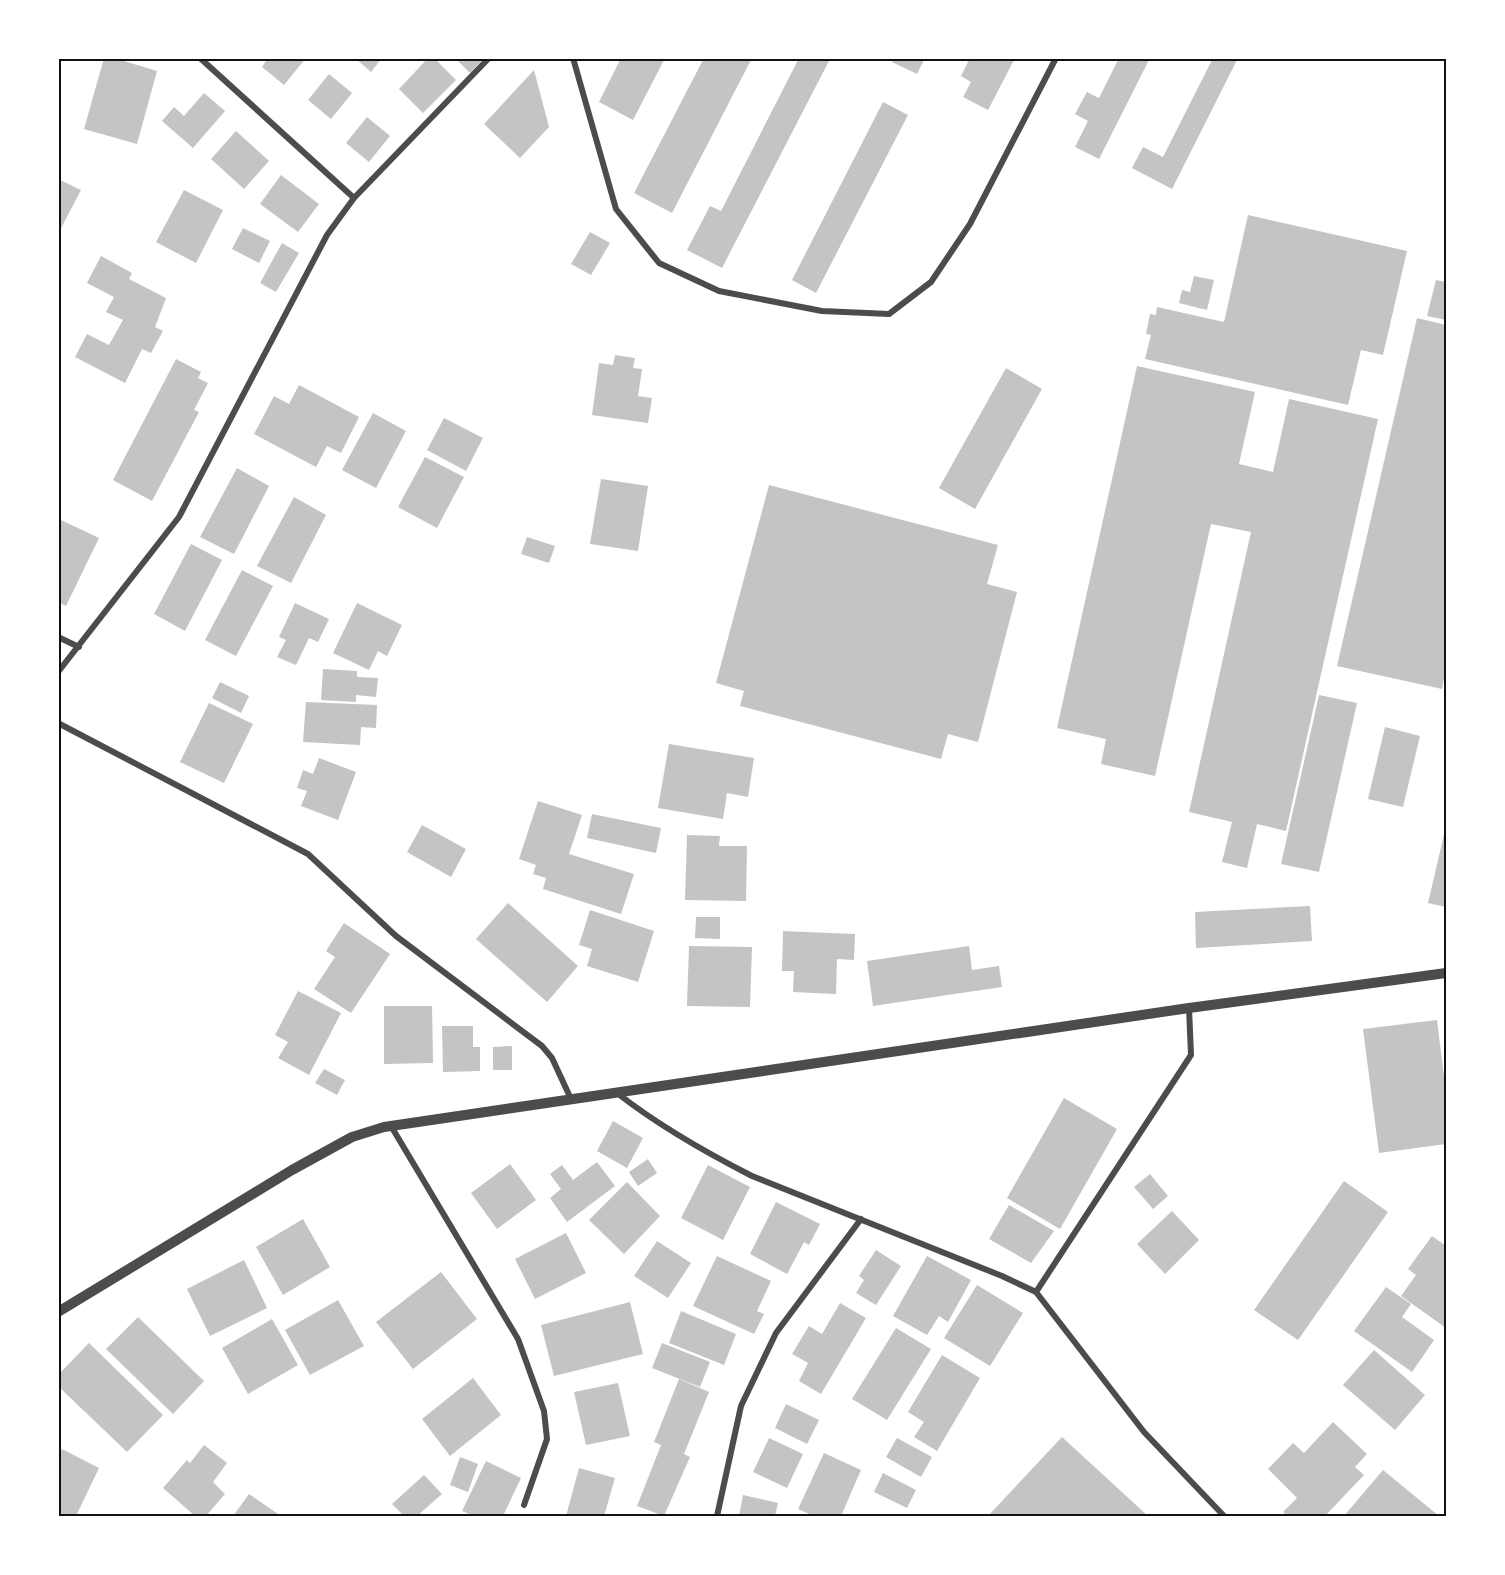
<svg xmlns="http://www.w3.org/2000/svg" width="1505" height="1575" font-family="'Golos Text',sans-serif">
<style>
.building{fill:#c4c4c4}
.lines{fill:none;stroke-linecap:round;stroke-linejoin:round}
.minor{stroke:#4c4c4c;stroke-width:6}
.tertiary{stroke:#4c4c4c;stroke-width:10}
.neatline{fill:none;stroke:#111;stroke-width:2}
</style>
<rect width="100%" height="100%" fill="#fff"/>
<path class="building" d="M104 58H114L157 71 137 144 84 129Z
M268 58H306L284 85 262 67Z
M355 58H382L371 72Z
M428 58H434L456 80 423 113 399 89Z
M455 58H484L470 73Z
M621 58H665L633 120 599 102Z
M704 58H752L672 213 634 193Z
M799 58 829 61 722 268 687 250 710 206 721 211Z
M894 58H925L917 74 892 62Z
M970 58H1015L988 110 963 97 971 82 961 76Z
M1119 58H1150L1099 159 1075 147 1088 121 1075 114 1087 92 1099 98Z
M1213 58H1238L1172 189 1132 168 1143 147 1163 157Z
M534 70 549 127 520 158 484 124Z
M329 74 352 93 331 119 308 100Z
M204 93 225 111 193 148 162 121 174 107 184 116Z
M883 102 908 115 816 293 792 280Z
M367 117 390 136 369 162 346 143Z
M236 131 269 161 244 189 211 159Z
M281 175 319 204 298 232 260 204Z
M58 179 81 190 58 234Z
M184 190 223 210 196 263 156 242Z
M1248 215 1407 251 1383 355 1361 350 1348 405 1145 359 1151 335 1146 334 1150 314 1156 315 1157 307 1224 322Z
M243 228 270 241 259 263 232 249Z
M590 232 610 243 591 275 571 264Z
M282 243 299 253 276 292 260 283Z
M101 256 132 273 129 279 166 298 155 327 163 331 151 353 142 349 125 383 75 357 87 334 109 345 123 320 106 312 114 297 87 283Z
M1194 276 1214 280 1207 310 1179 303 1182 290 1190 292Z
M1436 280 1446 282V320L1427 316Z
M1417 318 1446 325V668L1442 689 1337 666Z
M615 355 635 358 633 368 642 369 638 396 652 398 648 423 592 415 599 363 613 365Z
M176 359 201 372 198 378 208 383 194 410 199 412 152 501 113 480Z
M1137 366 1255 392 1239 464 1273 472 1289 399 1378 419 1286 831 1257 824 1247 868 1222 862 1232 822 1189 812 1251 532 1211 524 1155 776 1101 764 1106 739 1057 728Z
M1006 368 1042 389 975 509 939 488Z
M299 385 359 417 341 453 327 446 316 467 254 434 274 396 289 404Z
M373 413 406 431 376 488 342 470Z
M444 418 483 438 466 471 427 450Z
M425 457 464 477 437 528 398 507Z
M237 468 269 486 234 554 200 537Z
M601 479 648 486 638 551 590 544Z
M769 485 998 545 987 584 1017 592 978 742 948 734 941 759 740 706 744 691 716 683Z
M294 497 326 515 291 583 257 566Z
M61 520 99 538 66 606 58 602V525Z
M527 537 555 546 549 563 521 554Z
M191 544 222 560 185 631 154 614Z
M242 570 273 586 236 656 205 640Z
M295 603 329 619 318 642 309 638 296 665 277 657 286 640 279 637Z
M357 603 402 625 387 656 378 651 369 670 333 653Z
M323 669 357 671V677L378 678 376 697 356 695V702L321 700Z
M220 682 249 696 241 713 212 698Z
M1319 695 1357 703 1319 872 1281 864Z
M306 702 377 705 376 728 361 727 360 745 303 742Z
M209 703 253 724 224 783 180 762Z
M1385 727 1420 736 1403 807 1368 799Z
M669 744 754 758 748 797 727 793 723 819 658 808Z
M319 758 356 772 338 820 301 806 307 791 297 788 303 770 313 774Z
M538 801 582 815 569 854 634 874 621 914 543 889 546 878 533 874 536 865 519 859Z
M592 814 661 828 656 853 587 838Z
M422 825 466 849 451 877 407 852Z
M1446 826V907L1428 903Z
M687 835 720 836 719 846H747L746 901 685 900Z
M508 903 578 966 547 1002 476 939Z
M1310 906 1312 941 1196 948 1195 912Z
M590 910 654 931 638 982 587 966 592 949 579 945Z
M696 917H720V939L695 938Z
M344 923 390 954 351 1013 314 989 335 957 326 951Z
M783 931 855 934 854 960 837 959 836 994 793 992 794 971H782Z
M689 946 752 947 750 1007 687 1006Z
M969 946 972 970 999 966 1002 987 873 1006 867 961Z
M298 991 341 1013 309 1075 278 1058 288 1042 275 1035Z
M384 1006H432L433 1063 384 1064Z
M1437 1020 1446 1093V1144L1379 1153 1363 1029Z
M442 1026H473V1047H480V1071L443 1072Z
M512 1046V1070H493V1047Z
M324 1069 345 1080 337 1095 315 1083Z
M1064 1098 1117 1129 1060 1229 1007 1198Z
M613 1121 643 1138 627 1168 597 1151Z
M648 1159 657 1173 638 1186 629 1172Z
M597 1162 615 1186 567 1222 550 1198 561 1189 550 1174 562 1165 573 1180Z
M510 1164 536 1200 497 1229 471 1193Z
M708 1165 750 1187 723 1240 681 1218Z
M1150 1174 1168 1196 1153 1209 1134 1187Z
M1344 1181 1388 1212 1298 1340 1254 1310Z
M627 1182 660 1216 624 1254 589 1220Z
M776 1202 820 1224 809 1245 804 1242 787 1274 750 1254Z
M1009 1205 1054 1231 1031 1263 989 1239Z
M1172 1211 1199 1240 1165 1274 1137 1244Z
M303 1219 330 1267 283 1295 256 1247Z
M566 1233 586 1273 535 1299 515 1259Z
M1432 1236 1446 1246V1328L1401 1296 1416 1275 1408 1269Z
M657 1241 691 1263 668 1298 634 1276Z
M876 1250 901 1266 876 1305 856 1293 864 1280 859 1276Z
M717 1256 771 1281 757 1311 764 1314 754 1334 693 1306Z
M927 1256 971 1280 948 1322 939 1316 927 1335 893 1316Z
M244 1260 267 1308 210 1336 187 1289Z
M441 1272 477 1319 413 1369 376 1322Z
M977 1285 1023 1313 990 1366 944 1338Z
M1386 1287 1411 1304 1402 1317 1434 1340 1412 1372 1354 1331Z
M338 1300 364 1346 310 1375 285 1330Z
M630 1302 643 1354 554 1376 541 1325Z
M840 1303 866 1318 821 1394 799 1381 808 1363 792 1354 809 1326 822 1334Z
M681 1311 736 1334 724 1365 669 1343Z
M138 1317 204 1381 173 1414 106 1349Z
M272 1319 298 1365 248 1394 222 1348Z
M896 1328 931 1349 887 1420 852 1399Z
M89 1343 163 1415 127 1452 58 1386V1375Z
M662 1343 710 1362 700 1387 652 1368Z
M1374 1350 1425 1395 1395 1430 1343 1385Z
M942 1355 980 1378 937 1451 914 1437 924 1422 908 1412Z
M473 1378 501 1415 450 1456 422 1419Z
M679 1379 709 1392 684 1454 690 1457 664 1516 637 1506 661 1445 654 1442Z
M618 1383 630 1436 586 1445 574 1392Z
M786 1404 819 1420 807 1444 775 1428Z
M1333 1422 1367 1454 1355 1467 1364 1475 1325 1516H1288L1283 1512 1297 1498 1268 1469 1293 1443 1304 1453Z
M1062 1437 1148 1516H988Z
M769 1438 803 1454 787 1488 753 1472Z
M897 1438 932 1457 921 1477 886 1457Z
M204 1445 227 1463 213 1482 225 1494 206 1516H195L163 1488 187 1460 190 1463Z
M62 1449 99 1468 76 1516H58V1456Z
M824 1453 861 1470 841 1516H814L798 1509Z
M460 1457 478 1464 468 1492 450 1485Z
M486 1461 521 1478 503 1516H474L462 1511Z
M579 1468 615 1478 604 1516H566Z
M1383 1470 1439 1516H1344Z
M883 1473 916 1490 907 1508 874 1492Z
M424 1475 442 1494 417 1516H404L392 1504Z
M249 1494 281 1516H233Z
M743 1495 778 1503 775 1516H739Z"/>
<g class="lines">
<path class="minor" d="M200 58 354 198
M573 58 616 209 659 263 719 291 822 311 889 314 931 282 970 224 1056 58
M58 637 79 647
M58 672 179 517 327 235 354 198 489 58
M58 723 308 854 396 936 542 1046 552 1058 571 1099
M617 1093C659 1126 705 1152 752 1176L1002 1276 1036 1292 1144 1432 1224 1516
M391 1126 518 1339 544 1411 547 1439 524 1505
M1036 1292 1191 1055 1189 1008
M717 1516 741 1406 776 1333 861 1219"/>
<path class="tertiary" d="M58 1312 292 1170 352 1137 384 1127 1189 1008 1446 973"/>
</g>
<rect width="1505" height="1575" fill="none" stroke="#ffffff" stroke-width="120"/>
<rect x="60" y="60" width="1385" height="1455" class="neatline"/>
</svg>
